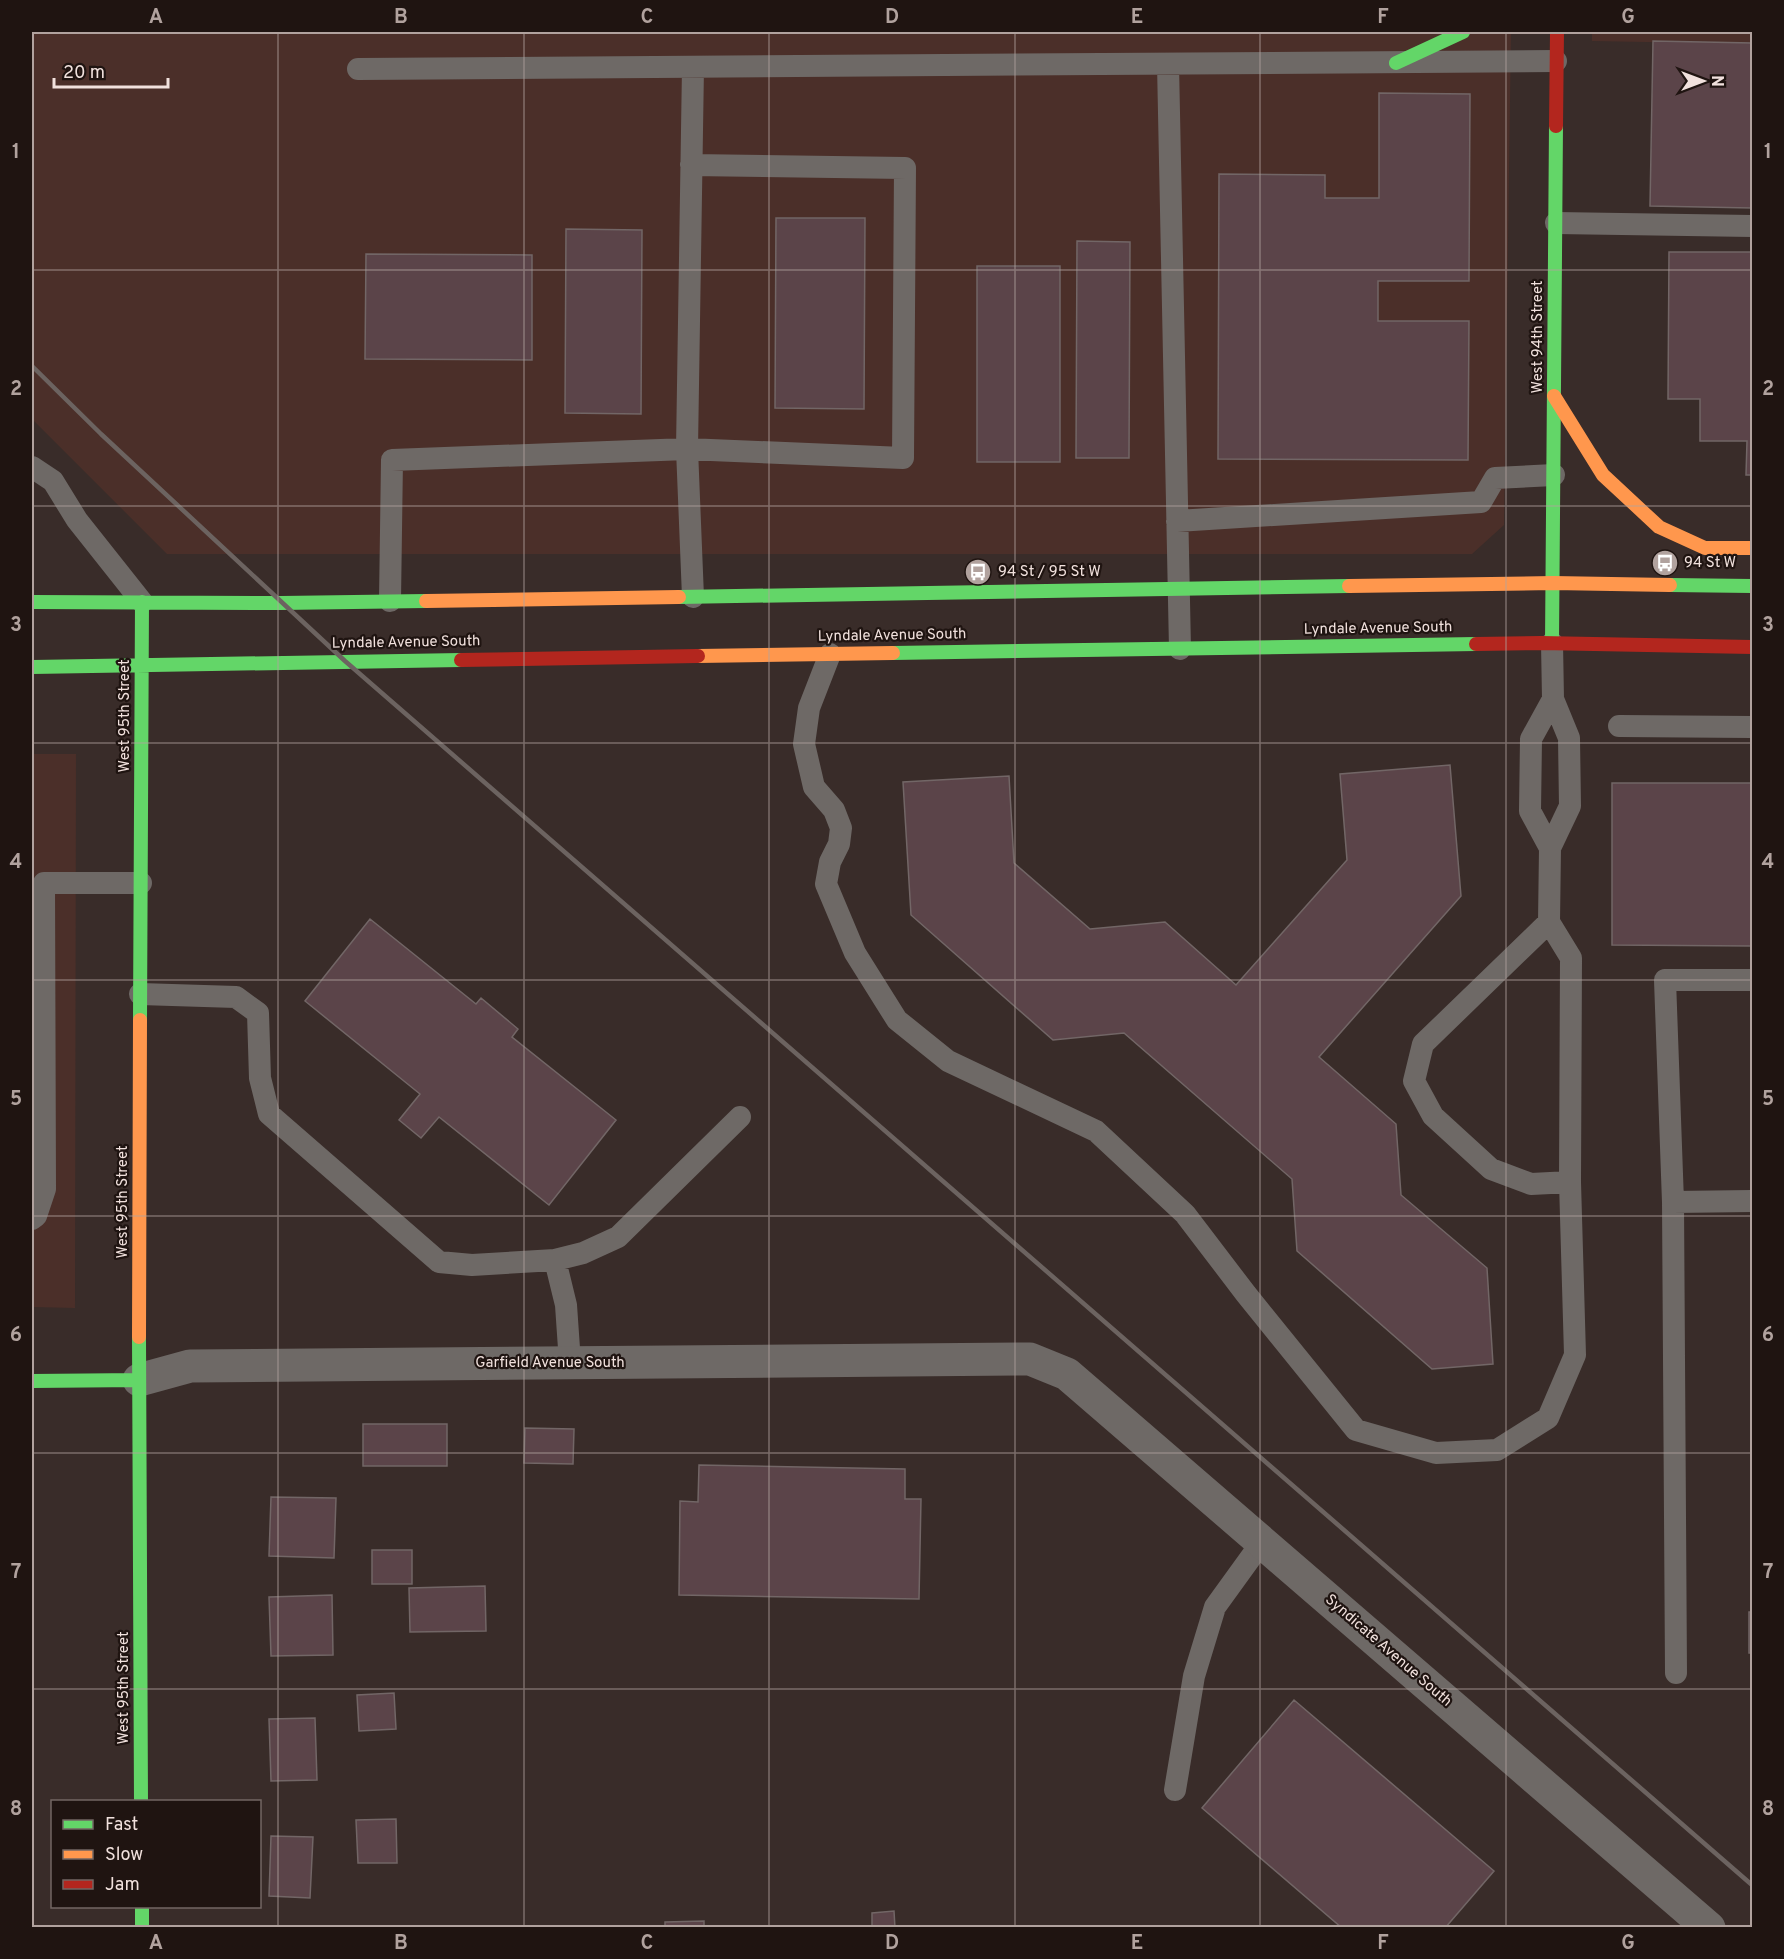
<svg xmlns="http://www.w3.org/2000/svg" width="1784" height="1959" font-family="Overpass,sans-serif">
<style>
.built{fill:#4b2f29}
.building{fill:#5b4449;stroke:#726666;stroke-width:1.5}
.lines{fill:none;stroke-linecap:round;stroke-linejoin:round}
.lane{stroke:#6e6966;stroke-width:22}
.street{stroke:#6e6966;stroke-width:33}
.fast{stroke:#63d668;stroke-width:14}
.slow{stroke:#ff974d;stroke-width:14}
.jam{stroke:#b3261e;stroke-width:14}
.rail{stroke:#6c6360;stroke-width:4.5}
.grid{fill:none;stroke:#b1a29e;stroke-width:1.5;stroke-opacity:0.55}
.labels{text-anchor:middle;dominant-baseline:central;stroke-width:4.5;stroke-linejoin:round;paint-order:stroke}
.street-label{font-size:15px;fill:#f1e1dd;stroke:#1f1411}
.poi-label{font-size:15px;fill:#f1e1dd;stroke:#1f1411;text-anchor:start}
.neatline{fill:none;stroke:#b1a29e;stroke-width:2}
.grid-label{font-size:20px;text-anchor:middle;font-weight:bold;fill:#b1a29e}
</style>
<rect width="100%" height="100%" fill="#392c29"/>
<path class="built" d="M32 32H1511L1504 525 1472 554H167L32 419Z
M1592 32H1752V44L1592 41Z
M32 754H76L75 1308 32 1307Z"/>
<path class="building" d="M1653 41 1752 43V208L1650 206Z
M1379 93 1470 94 1469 281H1378V321H1469L1468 460 1218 459 1219 174 1325 175V198H1379Z
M776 218H865L864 409 775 408Z
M566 229 642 230 641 414 565 413Z
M1077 241 1130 242 1129 458H1076Z
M1669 252H1752V475H1746L1747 441H1700V399H1668Z
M366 254 532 255V360L365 359Z
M977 266H1060V462H977Z
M1450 765 1461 896 1319 1057 1396 1124 1401 1195 1487 1268 1493 1364 1432 1369 1297 1251 1292 1179 1124 1033 1053 1040 911 915 903 782 1009 776 1014 863 1090 929 1165 922 1236 985 1347 860 1340 774Z
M1612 783H1752V946L1612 945Z
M370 919 476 1004 481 998 518 1029 512 1037 616 1120 549 1205 439 1117 421 1138 399 1120 420 1094 305 1001Z
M363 1424H447V1466H363Z
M525 1428 574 1429 573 1464 524 1463Z
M699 1465 905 1469V1499H921L919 1599 679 1595 680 1501 698 1502Z
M271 1497 336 1498 334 1558 269 1556Z
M372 1550H412V1584H372Z
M485 1586 486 1631 410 1632 409 1588Z
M332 1595 333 1655 271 1656 269 1597Z
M1749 1612H1752V1653H1749Z
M394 1693 396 1729 359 1731 357 1695Z
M1294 1700 1494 1871 1445 1928H1342L1202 1808Z
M315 1718 317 1780 271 1781 269 1719Z
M396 1819 397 1863H358L356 1820Z
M271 1836 313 1837 310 1898 269 1896Z
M894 1911 895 1928H872V1913Z
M704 1921V1928H665V1922Z"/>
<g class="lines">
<path class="lane" d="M1168 64 1180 649
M358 69 1556 61
M691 165 905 168 903 458 687 449 693 67
M1556 223 1752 226
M32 467 53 481 77 520 142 602
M1177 521 1481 502 1495 478 1554 475
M390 601 392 460 687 449 693 597
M830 654 809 708 804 744 814 787 834 810 841 828 839 844 830 862 826 884 855 953 897 1020 948 1061 1096 1131 1185 1214 1246 1294 1356 1430 1436 1453 1497 1450 1548 1418 1575 1355 1570 1182 1571 958 1549 922 1550 848 1570 806 1569 738 1553 699 1552 643
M1619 726 1752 727
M1550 848 1530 811 1531 739 1553 699
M1549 922 1423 1044 1414 1081 1433 1116 1491 1169 1531 1184 1570 1182
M140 994 236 997 258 1013 260 1078 269 1114 439 1262 472 1265 555 1260 583 1253 618 1237 740 1117
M1673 1202 1665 980H1752
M32 1219 36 1216 45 1189 44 883H141
M555 1260 566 1305 570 1363
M1676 1673 1673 1202 1752 1201
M1175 1790 1194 1676 1215 1607 1262 1542"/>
<path class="street" d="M139 1380 190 1366 1030 1359 1067 1374 1709 1928"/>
<path class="fast" d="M1396 63 1463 32
M1670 585 1752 586
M679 597 1349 586
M32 602 281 603 426 601
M1552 643 1556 126
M893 653 1476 644
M32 667 461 660
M140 1020 142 602
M139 1337 141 1802
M32 1381 139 1380
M142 1906V1928"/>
<path class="slow" d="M1554 396 1603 475 1659 527 1705 548H1752
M1349 586 1553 583 1670 585
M426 601 679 597
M698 656 893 653
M139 1337 140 1020"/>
<path class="jam" d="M1556 126 1557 32
M1476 644 1541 643 1752 647
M461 660 698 656"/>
<path class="rail" d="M32 366 101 434 345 661 1752 1885"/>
</g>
<path class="grid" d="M278 32V1928M524 32V1928M769 32V1928M1015 32V1928M1260 32V1928M1506 32V1928M32 270H1752M32 506H1752M32 743H1752M32 980H1752M32 1216H1752M32 1453H1752M32 1689H1752"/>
<defs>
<symbol id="bus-disc" viewBox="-11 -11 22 22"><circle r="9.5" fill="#b1a29e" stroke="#1f1411"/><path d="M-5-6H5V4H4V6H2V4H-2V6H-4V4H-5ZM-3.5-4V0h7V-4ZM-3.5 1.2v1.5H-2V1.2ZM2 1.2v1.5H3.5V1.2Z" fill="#fff"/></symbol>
</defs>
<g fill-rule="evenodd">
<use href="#bus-disc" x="1650" y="548" width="30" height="30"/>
<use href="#bus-disc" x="963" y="557" width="30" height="30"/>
</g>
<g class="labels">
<g class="street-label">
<text transform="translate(1538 337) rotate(-90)">West 94th Street</text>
<text transform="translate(1378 629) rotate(-1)">Lyndale Avenue South</text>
<text transform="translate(892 636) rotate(-1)">Lyndale Avenue South</text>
<text transform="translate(406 643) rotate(-1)">Lyndale Avenue South</text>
<text transform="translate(125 716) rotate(-90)">West 95th Street</text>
<text transform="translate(123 1202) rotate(-90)">West 95th Street</text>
<text x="550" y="1363">Garfield Avenue South</text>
<text transform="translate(1388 1651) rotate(41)">Syndicate Avenue South</text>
<text transform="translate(124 1688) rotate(-90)">West 95th Street</text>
</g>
<g class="poi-label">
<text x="1684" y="563">94 St W</text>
<text x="998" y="572">94 St / 95 St W</text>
</g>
</g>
<rect width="1784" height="1959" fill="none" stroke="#1f1411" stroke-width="66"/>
<rect x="51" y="1800" width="210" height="108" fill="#1f1411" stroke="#736663" stroke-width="1.5"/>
<rect x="63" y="1820" width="30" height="9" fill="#63d668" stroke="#736663" stroke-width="1.5"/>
<text x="105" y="1830" font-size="18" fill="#f1e1dd">Fast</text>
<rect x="63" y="1850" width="30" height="9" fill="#ff974d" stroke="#736663" stroke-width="1.5"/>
<text x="105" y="1860" font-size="18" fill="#f1e1dd">Slow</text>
<rect x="63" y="1880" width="30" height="9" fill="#b3261e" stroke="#736663" stroke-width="1.5"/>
<text x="105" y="1890" font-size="18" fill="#f1e1dd">Jam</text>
<g transform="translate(1703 81) rotate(90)" stroke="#1f1411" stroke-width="4.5" paint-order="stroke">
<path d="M0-4.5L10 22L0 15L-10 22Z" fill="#f1e1dd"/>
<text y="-9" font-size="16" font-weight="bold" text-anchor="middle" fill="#f1e1dd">N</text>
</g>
<path d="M54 78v9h114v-9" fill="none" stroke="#f1e1dd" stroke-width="3"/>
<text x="63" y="78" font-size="18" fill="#f1e1dd" stroke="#1f1411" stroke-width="4.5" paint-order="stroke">20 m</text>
<rect x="33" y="33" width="1718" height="1893" class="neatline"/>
<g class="grid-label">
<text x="156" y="23">A</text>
<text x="401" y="23">B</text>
<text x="647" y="23">C</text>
<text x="892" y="23">D</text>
<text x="1137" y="23">E</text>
<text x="1383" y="23">F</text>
<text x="1628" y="23">G</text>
<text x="16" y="158">1</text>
<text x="1768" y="158">1</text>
<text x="16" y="395">2</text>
<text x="1768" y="395">2</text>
<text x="16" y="631">3</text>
<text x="1768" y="631">3</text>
<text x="16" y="868">4</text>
<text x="1768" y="868">4</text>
<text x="16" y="1105">5</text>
<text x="1768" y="1105">5</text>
<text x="16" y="1341">6</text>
<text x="1768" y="1341">6</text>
<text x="16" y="1578">7</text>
<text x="1768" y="1578">7</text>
<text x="16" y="1815">8</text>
<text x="1768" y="1815">8</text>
<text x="156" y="1949">A</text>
<text x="401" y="1949">B</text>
<text x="647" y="1949">C</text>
<text x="892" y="1949">D</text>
<text x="1137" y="1949">E</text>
<text x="1383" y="1949">F</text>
<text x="1628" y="1949">G</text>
</g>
</svg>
